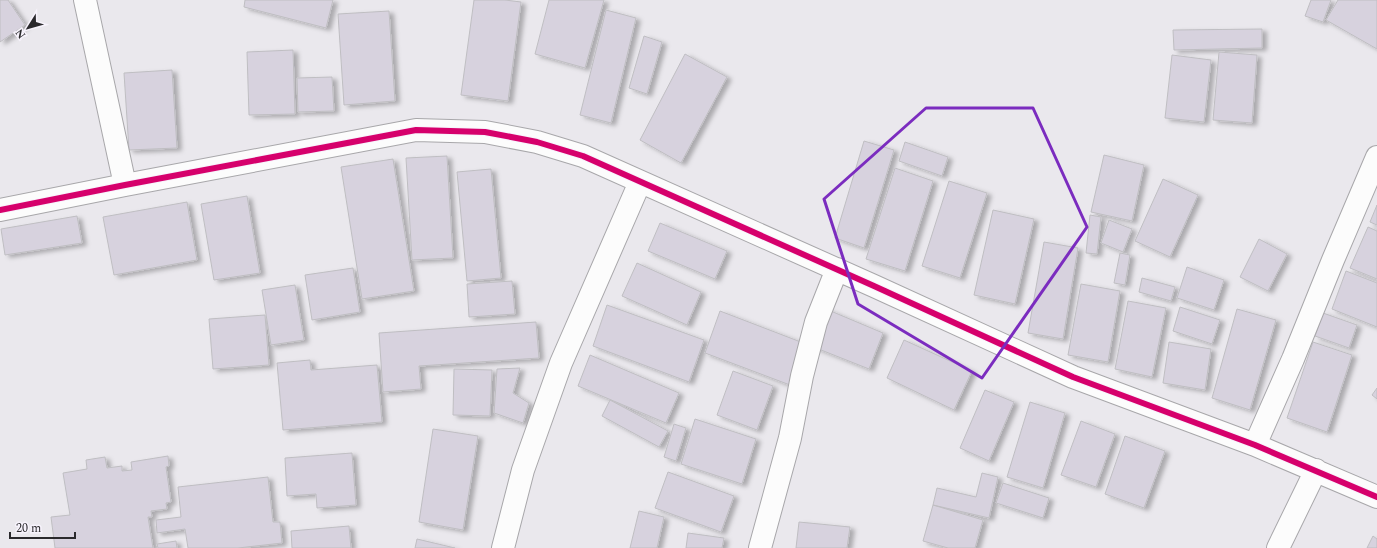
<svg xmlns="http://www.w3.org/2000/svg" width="1377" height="548" font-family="Spectral,serif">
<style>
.building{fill:#d7d2de;stroke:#bfbec2;filter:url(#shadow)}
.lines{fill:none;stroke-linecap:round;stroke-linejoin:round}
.minor-casing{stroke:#a8a7aa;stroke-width:24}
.minor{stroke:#fcfcfc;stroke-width:22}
.cycleway-casing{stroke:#f7f3fc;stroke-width:8}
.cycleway{stroke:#d6006c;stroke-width:6}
.marked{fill:none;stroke:#7b2cbf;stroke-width:3;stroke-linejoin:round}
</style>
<defs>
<filter id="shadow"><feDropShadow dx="4.5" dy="2.5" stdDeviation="2" flood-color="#0004"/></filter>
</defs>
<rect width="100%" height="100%" fill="#eae8ed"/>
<path class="building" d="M0 0H8L25 25 0 42Z
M245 0H333L326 28 244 7Z
M474 0H505L521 2 508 101 461 95Z
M549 0H604L585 68 535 54Z
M1311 0H1331L1323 22 1305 16Z
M1338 0H1377V49L1326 20Z
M606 10 636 18 611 123 580 115Z
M389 11 395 101 344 105 338 14Z
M1262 29V48L1174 50 1173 30Z
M644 36 662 42 647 94 629 88Z
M293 50 295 114 249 115 247 52Z
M1219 52 1257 55 1252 123 1213 120Z
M685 54 727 77 681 163 640 140Z
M1172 55 1211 60 1204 122 1165 118Z
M172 70 177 148 129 150 124 73Z
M332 77 334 111 298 112 297 78Z
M864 141 894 150 864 248 835 238Z
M905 142 948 157 942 176 899 161Z
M1104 155 1144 165 1132 221 1091 212Z
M447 156 453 258 412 260 406 158Z
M393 159 414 291 362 299 341 167Z
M895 168 933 181 905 271 866 259Z
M491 169 501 278 467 281 457 172Z
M1163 179 1198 195 1170 257 1135 241Z
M949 181 987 193 960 278 922 266Z
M247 196 260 273 214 280 201 204Z
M187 202 197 260 114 275 103 217Z
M1377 205V225L1370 222Z
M993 210 1034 219 1015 304 974 295Z
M1090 215 1101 217 1097 254 1086 253Z
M77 216 82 243 5 255 1 229Z
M1109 220 1132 229 1123 252 1101 243Z
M660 223 727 251 715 279 648 251Z
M1368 227 1377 231V279L1350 268Z
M1259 239 1287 254 1268 291 1240 277Z
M1044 242 1078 248 1063 339 1028 333Z
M1120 253 1130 255 1125 285 1114 283Z
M637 263 701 292 687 325 622 296Z
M1187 267 1224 280 1214 310 1177 298Z
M353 268 360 312 312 320 305 275Z
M1346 271 1377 283V327L1332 309Z
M1142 278 1175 287 1171 301 1139 292Z
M512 281 515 314 469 317 467 284Z
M1081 284 1120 291 1108 362 1068 355Z
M295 285 304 340 271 345 262 290Z
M1128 301 1166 308 1152 377 1115 369Z
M607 305 704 340 689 382 593 346Z
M1180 307 1220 320 1212 344 1173 331Z
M826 309 883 333 869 369 811 346Z
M1237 309 1276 320 1250 410 1212 398Z
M720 311 806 344 790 385 705 353Z
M1323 313 1357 325 1349 348 1315 336Z
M265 315 269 365 213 369 209 319Z
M536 322 539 358 419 366 421 389 383 392 379 333Z
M904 340 972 371 954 410 887 378Z
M1169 342 1211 349 1205 390 1163 383Z
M1313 342 1352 355 1327 432 1287 418Z
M590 355 679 393 666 423 578 386Z
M310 360 311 370 377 365 382 422 283 430 277 363Z
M520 368 513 393 529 403 523 423 494 413 497 369Z
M454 369 492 370 490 416 453 415Z
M733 371 773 386 757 430 717 415Z
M1377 388V399L1372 395Z
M985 390 1014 402 989 461 960 448Z
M610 400 668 431 659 447 602 416Z
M1030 402 1065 413 1043 488 1007 477Z
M695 419 756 439 742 484 681 464Z
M1081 421 1115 434 1096 487 1061 475Z
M674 424 686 428 676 461 664 457Z
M433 429 478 436 463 530 419 522Z
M1125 436 1165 451 1144 508 1105 494Z
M352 453 356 505 317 508 316 494 287 496 285 458Z
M168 456 169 466 166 467 171 502 166 503 167 509 151 511 152 517H148L153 548H55L51 517 70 515 63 473 87 469 86 460 105 457 107 468 122 466V471L132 470 131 462Z
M668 472 734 496 721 532 655 508Z
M982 473 998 477 989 518 933 505 937 488 976 497Z
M268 477 273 522H280L282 543 238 548H188L185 529 157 533 156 520 181 517 178 487Z
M1003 483 1049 498 1043 518 996 503Z
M933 505 983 520 975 548H948L923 541Z
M639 511 664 517 657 548H630Z
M799 522 850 527 847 548H796Z
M349 526 351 548H292L291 531Z
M688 533 724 538 722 548H686Z
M1373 536 1377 539V548H1367Z
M417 539 455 548H415Z
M176 541 177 548H158L157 544Z"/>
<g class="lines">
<defs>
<path id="minor" d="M85 0 125 185
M0 210 125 185 416 130 485 132 537 142 583 156 874 286 1073 377 1255 445 1377 497
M1255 445 1293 359 1333 260 1377 157
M503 548 523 470 561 363 640 182
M760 548 790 438 802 376 816 322 837 269
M1278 548 1316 470"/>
</defs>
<use href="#minor" class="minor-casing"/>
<use href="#minor" class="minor"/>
<defs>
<path id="cycleway" d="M0 210 125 185 416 130 485 132 537 142 583 156 874 286 1073 377 1255 445 1377 497"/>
</defs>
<use href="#cycleway" class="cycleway-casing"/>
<use href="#cycleway" class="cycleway"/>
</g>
<path class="marked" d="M926 108H1033L1087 227 982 378 858 304 824 199Z"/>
<g transform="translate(28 28) rotate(233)" stroke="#f7f3fc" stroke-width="3" paint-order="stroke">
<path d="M0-3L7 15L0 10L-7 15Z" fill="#2a292c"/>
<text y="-6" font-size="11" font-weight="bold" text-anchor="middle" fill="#2a292c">N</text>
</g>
<path d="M10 532v6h65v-6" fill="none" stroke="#2a292c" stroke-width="2"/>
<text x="16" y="532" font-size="12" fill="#2a292c" stroke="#f7f3fc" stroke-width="3" paint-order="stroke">20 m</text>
</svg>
